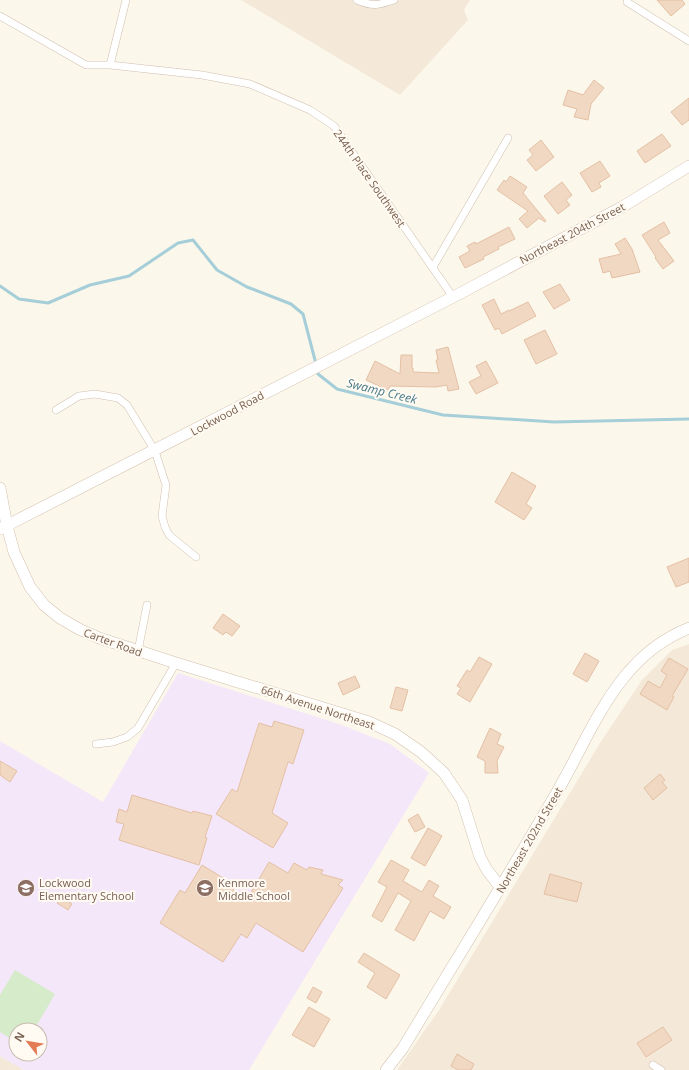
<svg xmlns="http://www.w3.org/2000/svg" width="689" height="1070" font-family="'Open Sans',sans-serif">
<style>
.residential{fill:#f4e9d9}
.education{fill:#f4e7f9;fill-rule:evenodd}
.green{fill:#d5ebc9}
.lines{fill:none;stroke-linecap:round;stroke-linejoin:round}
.stream{stroke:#a5ced8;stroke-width:3}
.building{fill:#f1d8c3;stroke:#e4c0a4}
.street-casing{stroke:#cfbfb0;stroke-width:8}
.secondary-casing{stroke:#d2c0ae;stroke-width:12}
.street{stroke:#fff;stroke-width:7}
.secondary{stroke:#fff;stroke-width:11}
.labels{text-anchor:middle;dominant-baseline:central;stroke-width:4;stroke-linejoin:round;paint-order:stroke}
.street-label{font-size:11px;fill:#785f4e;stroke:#fffaf2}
.education-label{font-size:11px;fill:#785e54;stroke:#fffaf2;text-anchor:start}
.water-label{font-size:12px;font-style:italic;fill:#477b8b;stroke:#fffaf2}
</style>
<rect width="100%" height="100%" fill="#fcf7eb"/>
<path class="residential" d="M241 0H470L464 10 468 20 400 95Z
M689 644V1070H397L439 1010 600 743 642 680 672 650Z
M0 1056 24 1070H0Z"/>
<path class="education" d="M178 673 339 724 390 744 429 773 249 1070H24L0 1056V741L103 802ZM16 1030H40V1054H16Z"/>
<path class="green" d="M15 970 55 994 34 1030H16V1042L0 1032V995Z"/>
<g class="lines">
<path class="stream" d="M0 286 19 299 48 303 90 285 129 276 178 243 193 240 217 270 247 287 291 304 303 314 316 364
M317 369 318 374 337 389 443 415 554 422 689 419"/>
</g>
<path class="building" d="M657 0H682L685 4 671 16Z
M594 80 604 88 591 104 588 120 574 117 577 109 563 105 568 90 583 95Z
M689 98V120L682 125 671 112Z
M662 134 671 146 645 163 637 151Z
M541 140 554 157 536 171 527 160 533 155 529 150Z
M600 161 610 176 599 183 601 187 592 192 580 173Z
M510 176 527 187 523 193 546 221 545 222 539 218 527 228 519 219 528 211 497 190 504 180 506 182Z
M562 182 572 195 566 200 570 205 558 214 544 196Z
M664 222 670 233 658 240 674 261 663 269 655 258 656 257 642 235Z
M509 227 515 239 498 247 499 249 483 257 484 259 465 268 459 257 470 251 467 246 475 242 476 244Z
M625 238 632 249 640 272 612 278 610 271 603 273 599 259 621 254 615 244Z
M560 284 570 300 554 309 543 292Z
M494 299 501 314 509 310V311L528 302 536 316 502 334 499 328 495 330 482 305Z
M545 330 557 354 536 364 524 340Z
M448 347 459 389 448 391 447 385 436 387 390 386 388 390 366 380 375 361 400 374 401 355H412V368H413V372L439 373 436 360H438L436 350Z
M486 361 498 383 476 394 469 382 481 376 476 366Z
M512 472 536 486 526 504 532 508 524 520 495 502Z
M689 558V582L676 587 667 567Z
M223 614 240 626 232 636 226 632 223 635 213 628Z
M585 653 599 661 587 682 573 674Z
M479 657 492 664 470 702 457 694 461 688 457 686 467 670 470 672Z
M669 658 688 669 672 696 674 697 667 710 640 694 648 681 660 688 667 675 661 671Z
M355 676 360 687 343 695 338 683Z
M396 687 408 690 402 711 390 708Z
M274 721 304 730 293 764 288 762 272 813 288 823 273 848 216 814 232 789 237 792 259 723 272 727Z
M490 728 501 734 497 744 504 747 497 761 498 773H485V761L477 757Z
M0 761 17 771 10 782 0 775Z
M660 774 665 780 662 782 667 788 653 800 644 788Z
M132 795 192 813 193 811 212 816 205 837 207 838 199 865 119 840 124 824 116 822 119 809 127 812Z
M418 814 425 827 415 832 408 820Z
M428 828 442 836 425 866 411 858Z
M391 860 409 870 403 881 422 892 429 880 439 886 433 896 451 907 444 919 430 911 414 941 395 930 411 901 398 893 382 922 372 916 387 887 378 882Z
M269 862 288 873 294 863 307 870 309 867 323 870 321 874 343 880 338 885 343 888 303 952 256 923 247 938 241 934 223 962 160 923 180 890 185 893 202 865 236 886 233 890 247 899Z
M550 874 582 883 577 902 544 894Z
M61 897 72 904 68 910 57 903Z
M364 953 400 975 386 999 367 987 375 973 358 962Z
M313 987 322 992 316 1003 307 998Z
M309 1007 330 1019 314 1047 292 1035Z
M663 1027 672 1040 646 1057 637 1043Z
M457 1054 474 1064 471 1070H458L451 1066Z"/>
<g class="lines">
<defs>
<path id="street" d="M357 0C373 7 379 5 394 0
M627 2 689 41
M0 16 86 65H110L126 0
M110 65 202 75 250 84 310 110 334 126 453 297
M433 267 508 138
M56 410 79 396 95 394 118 398 127 405 155 451 163 476 166 485 162 516 165 527 169 535 196 557
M138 651 147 605
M96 744 113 742 127 737 138 728 176 663
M653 1065 661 1070"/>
<path id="secondary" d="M0 488 7 526 14 552 30 587 44 605 60 618 79 629 99 638 176 663 369 722 395 734 421 752 444 773 462 800 480 857 487 870 501 888
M0 529 459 294 622 207 689 166
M386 1070 403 1048C453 965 504 883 553 799 577 759 595 713 625 676 642 655 664 638 689 628"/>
</defs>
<use href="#street" class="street-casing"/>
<use href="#secondary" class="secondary-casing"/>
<use href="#street" class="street"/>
<use href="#secondary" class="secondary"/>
</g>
<defs>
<symbol id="school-disc" viewBox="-11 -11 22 22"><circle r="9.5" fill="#8d6e63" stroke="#fffaf2"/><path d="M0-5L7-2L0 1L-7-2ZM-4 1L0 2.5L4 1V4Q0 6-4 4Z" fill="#fff"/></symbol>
</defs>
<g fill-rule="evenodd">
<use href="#school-disc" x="16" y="878" width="20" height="20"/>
<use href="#school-disc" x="195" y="878" width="20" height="20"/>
</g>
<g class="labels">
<g class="street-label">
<text transform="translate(370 178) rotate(55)">244th Place Southwest</text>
<text transform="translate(572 233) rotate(-28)">Northeast 204th Street</text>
<text transform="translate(227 413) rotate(-28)">Lockwood Road</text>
<text transform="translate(113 642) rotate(20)">Carter Road</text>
<text transform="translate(318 707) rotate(18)">66th Avenue Northeast</text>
<text transform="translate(529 840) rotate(-60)">Northeast 202nd Street</text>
</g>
<g class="education-label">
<text x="39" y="882">Lockwood<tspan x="39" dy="13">Elementary School</tspan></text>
<text x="218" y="882">Kenmore<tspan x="218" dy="13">Middle School</tspan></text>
</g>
<g class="water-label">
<text transform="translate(382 391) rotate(14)">Swamp Creek</text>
</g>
</g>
<g transform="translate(28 1042) rotate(301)"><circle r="19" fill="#fffaf2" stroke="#c9bcb0"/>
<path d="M0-3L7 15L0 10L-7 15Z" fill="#e37b54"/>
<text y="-6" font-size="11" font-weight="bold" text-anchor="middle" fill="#785f4e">N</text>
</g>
</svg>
